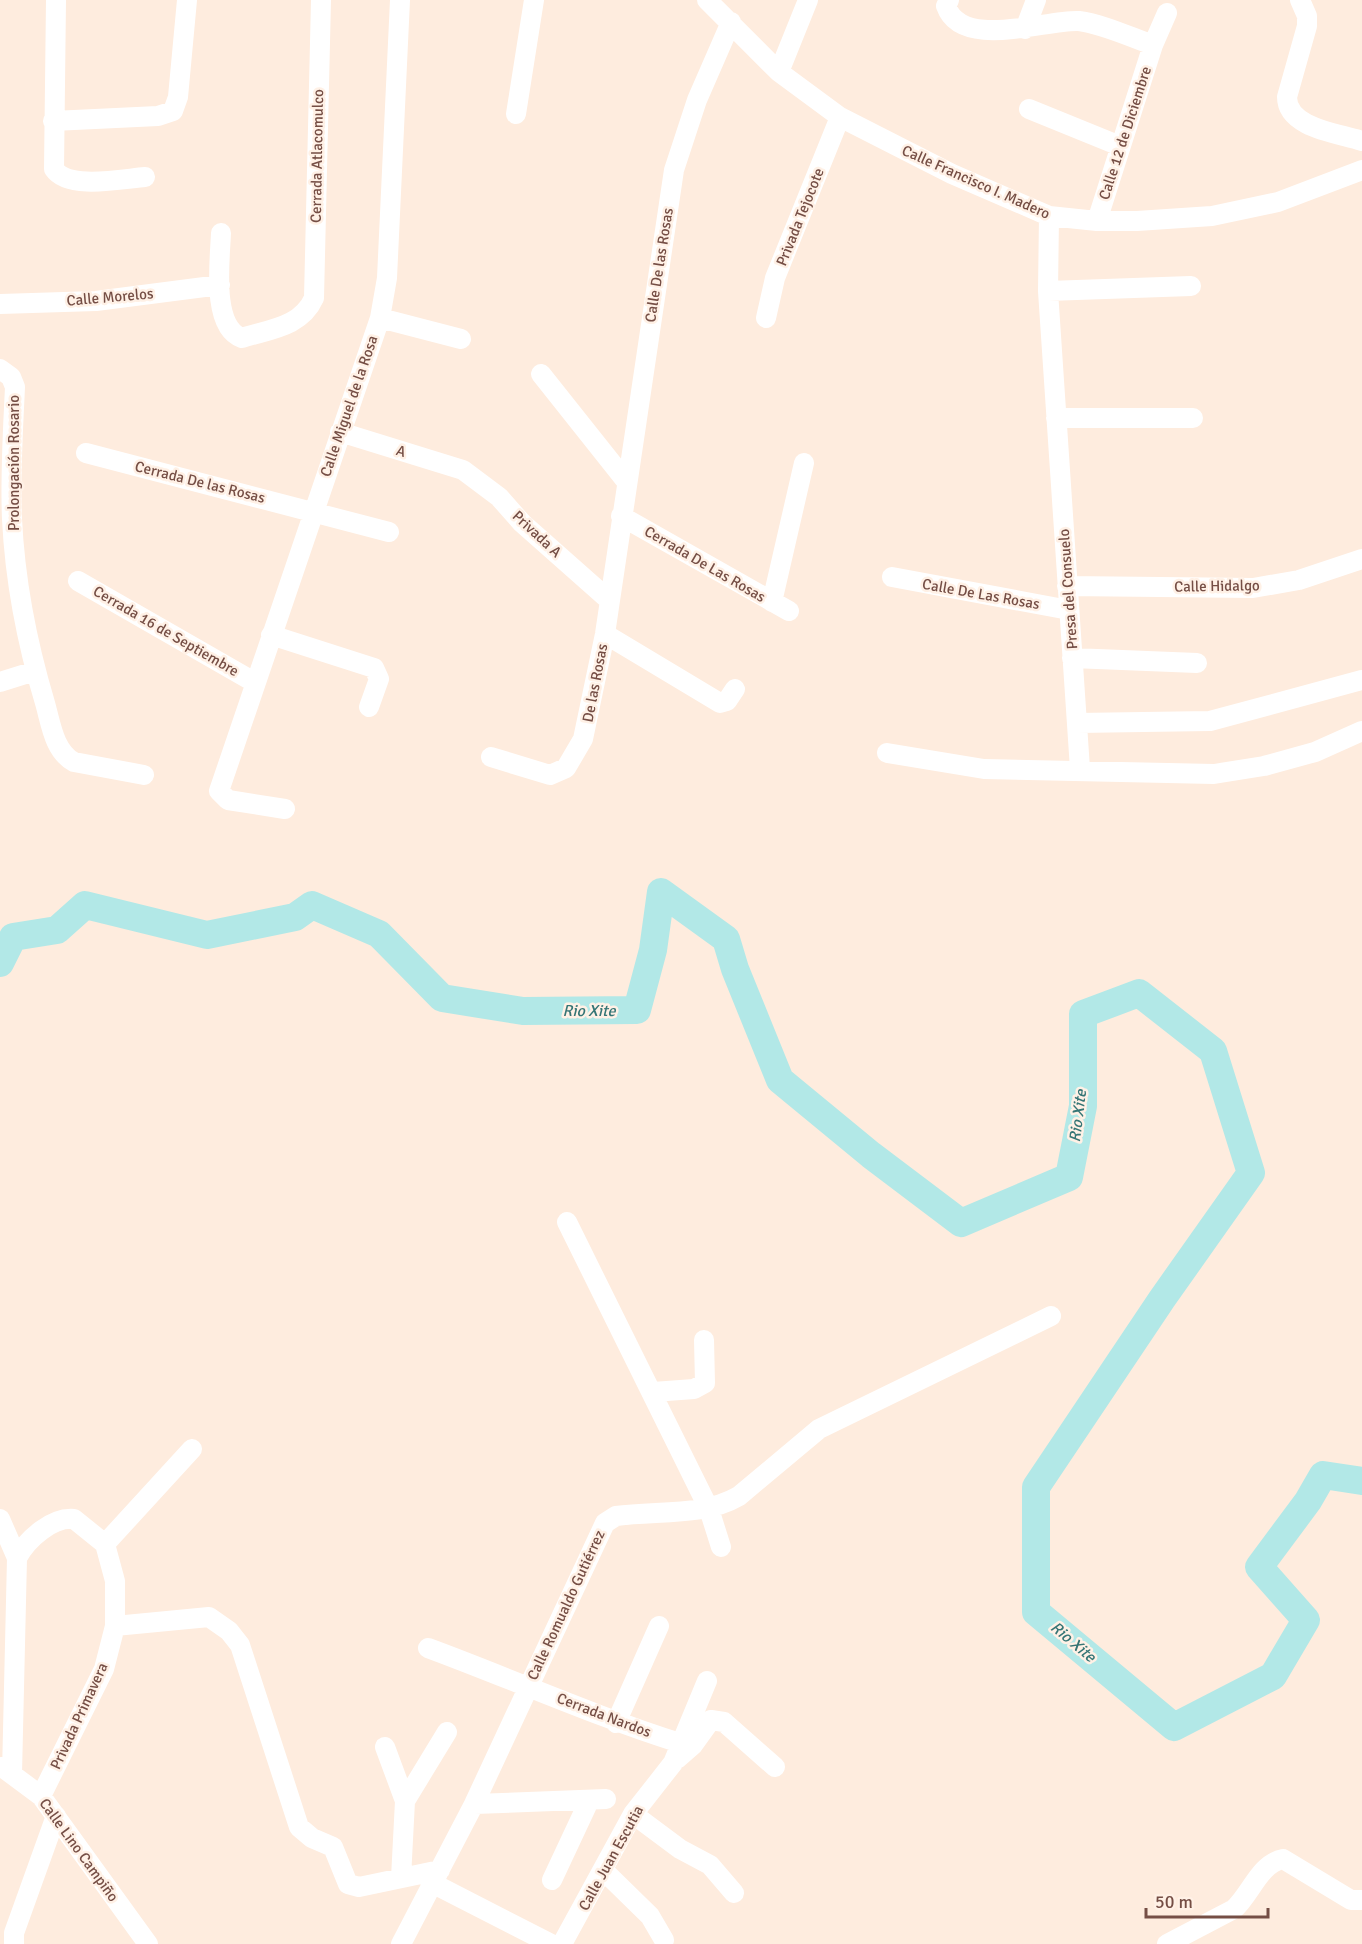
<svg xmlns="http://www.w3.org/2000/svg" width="1362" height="1944" font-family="Signika,sans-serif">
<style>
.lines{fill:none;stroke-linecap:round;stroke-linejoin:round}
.river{stroke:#b2e8e7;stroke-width:28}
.minor{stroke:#fff;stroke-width:20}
.labels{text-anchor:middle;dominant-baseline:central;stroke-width:5;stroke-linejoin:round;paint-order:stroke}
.street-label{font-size:15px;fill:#754e45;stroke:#fff1e6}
.water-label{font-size:16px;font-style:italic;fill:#357575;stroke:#fff1e6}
</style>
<rect width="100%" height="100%" fill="#feecde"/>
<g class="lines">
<path class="river" d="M0 963 13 937 57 930 85 905 207 935 295 917 312 905 379 934 442 998 523 1011 637 1010 653 950 661 892 726 939 735 969 780 1080 871 1155 961 1223 1069 1177 1083 1106V1014L1139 993 1213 1051 1251 1173 1162 1299 1036 1487V1612L1174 1727 1273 1676 1306 1620 1259 1567 1308 1501 1323 1475 1362 1481"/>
<path class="minor" d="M56 0 54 169C68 190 121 179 145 177
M707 0 779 72 840 117 952 174 1049 216 1097 221H1137L1212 216 1278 202 1362 170
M949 0 946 6C962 51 1046 19 1079 21 1103 24 1130 37 1153 45
M1300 0 1307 16V26L1287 97C1287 128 1338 133 1362 141
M1025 29 1036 0
M779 72 808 0
M1029 109 1120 146
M516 114 534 0
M53 121 158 116 173 111 178 97 187 0
M1049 216 1048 291 1080 769
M1097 221 1153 45 1167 13
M221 233C220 260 211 327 242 338 270 329 301 327 314 298L321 0
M1048 291 1191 286
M0 304 96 301 220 285
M380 318 461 339
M766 318 775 278 840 117
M0 369 11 377 15 387C13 431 10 475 12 519 15 581 27 643 45 703 51 724 54 751 74 762L144 775
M541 374 626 481
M1056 418H1193
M340 432 463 470 499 497 522 523 609 600
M86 453 389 532
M621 516 789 611
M892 577 1069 610
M78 581 254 682
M1067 586 1253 588 1299 580 1362 559
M772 602 804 463
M605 634 720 703 727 701 735 689
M271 635 374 668 379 679 369 707
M1072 658 1197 663
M0 682 35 671
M1077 723 1210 721 1362 680
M887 753 984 769 1214 774 1264 766 1315 752 1362 731
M491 757 550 775 566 768 583 739 605 634 674 170 697 100 731 22
M285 809 228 800 219 791 380 318 387 278 400 0
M567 1222 709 1509 721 1547
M653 1392 694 1389 705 1383 704 1340
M0 1519 17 1558
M105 1544 192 1449
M115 1626 209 1617 229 1631 240 1645 299 1827 312 1838 333 1847 348 1884 359 1887 440 1870
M428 1648C512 1679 594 1716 680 1743
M616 1723 659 1626
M385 1747 405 1801 401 1878
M677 1759 693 1745 711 1720 724 1722 775 1767
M2 1767 41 1796 148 1944
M12 1774 17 1558C27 1539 52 1517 74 1519L105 1544 115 1581V1626L104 1669 41 1796
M405 1801 447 1732
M474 1804 606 1799
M633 1814 680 1849 710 1865 734 1893
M604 1871 650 1916 664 1940
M552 1880 589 1801
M432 1883 551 1944
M14 1944V1933L56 1816
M401 1944 474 1804 605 1523 616 1516C657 1510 703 1517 739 1496L819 1429 1051 1316
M562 1944 633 1814 673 1763 707 1681
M1167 1944 1234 1909C1251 1894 1259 1864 1283 1859L1351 1900H1362"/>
</g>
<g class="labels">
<g class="street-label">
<text transform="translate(1125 133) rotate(-72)">Calle 12 de Diciembre</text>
<text transform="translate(317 156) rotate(-89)">Cerrada Atlacomulco</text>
<text transform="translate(976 182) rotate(24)">Calle Francisco I. Madero</text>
<text transform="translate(800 217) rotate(-68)">Privada Tejocote</text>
<text transform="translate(659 265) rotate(-81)">Calle De las Rosas</text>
<text transform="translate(110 297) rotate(-5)">Calle Morelos</text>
<text transform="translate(349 406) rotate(-71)">Calle Miguel de la Rosa</text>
<text transform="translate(401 451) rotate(17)">A</text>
<text transform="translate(14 463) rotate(-90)">Prolongación Rosario</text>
<text transform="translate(200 482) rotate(14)">Cerrada De las Rosas</text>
<text transform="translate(537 534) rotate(43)">Privada A</text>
<text transform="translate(705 564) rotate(30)">Cerrada De Las Rosas</text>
<text transform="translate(1217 586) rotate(-1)">Calle Hidalgo</text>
<text transform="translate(1068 589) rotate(-94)">Presa del Consuelo</text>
<text transform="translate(981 594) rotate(10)">Calle De Las Rosas</text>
<text transform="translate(166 631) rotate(30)">Cerrada 16 de Septiembre</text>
<text transform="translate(595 683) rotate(-79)">De las Rosas</text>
<text transform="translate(566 1605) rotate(-65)">Calle Romualdo Gutiérrez</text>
<text transform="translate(604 1715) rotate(21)">Cerrada Nardos</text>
<text transform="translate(79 1716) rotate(-65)">Privada Primavera</text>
<text transform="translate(79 1850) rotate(54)">Calle Lino Campiño</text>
<text transform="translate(611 1858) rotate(-61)">Calle Juan Escutia</text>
</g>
<g class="water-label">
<text x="589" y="1011">Rio Xite</text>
<text transform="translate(1078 1116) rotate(-83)">Rio Xite</text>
<text transform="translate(1073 1642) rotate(40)">Rio Xite</text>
</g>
</g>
<path d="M1146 1908v9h122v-9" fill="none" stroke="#754e45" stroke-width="3"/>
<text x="1155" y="1908" font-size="18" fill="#754e45" stroke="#fff1e6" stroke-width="4.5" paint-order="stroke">50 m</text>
</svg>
